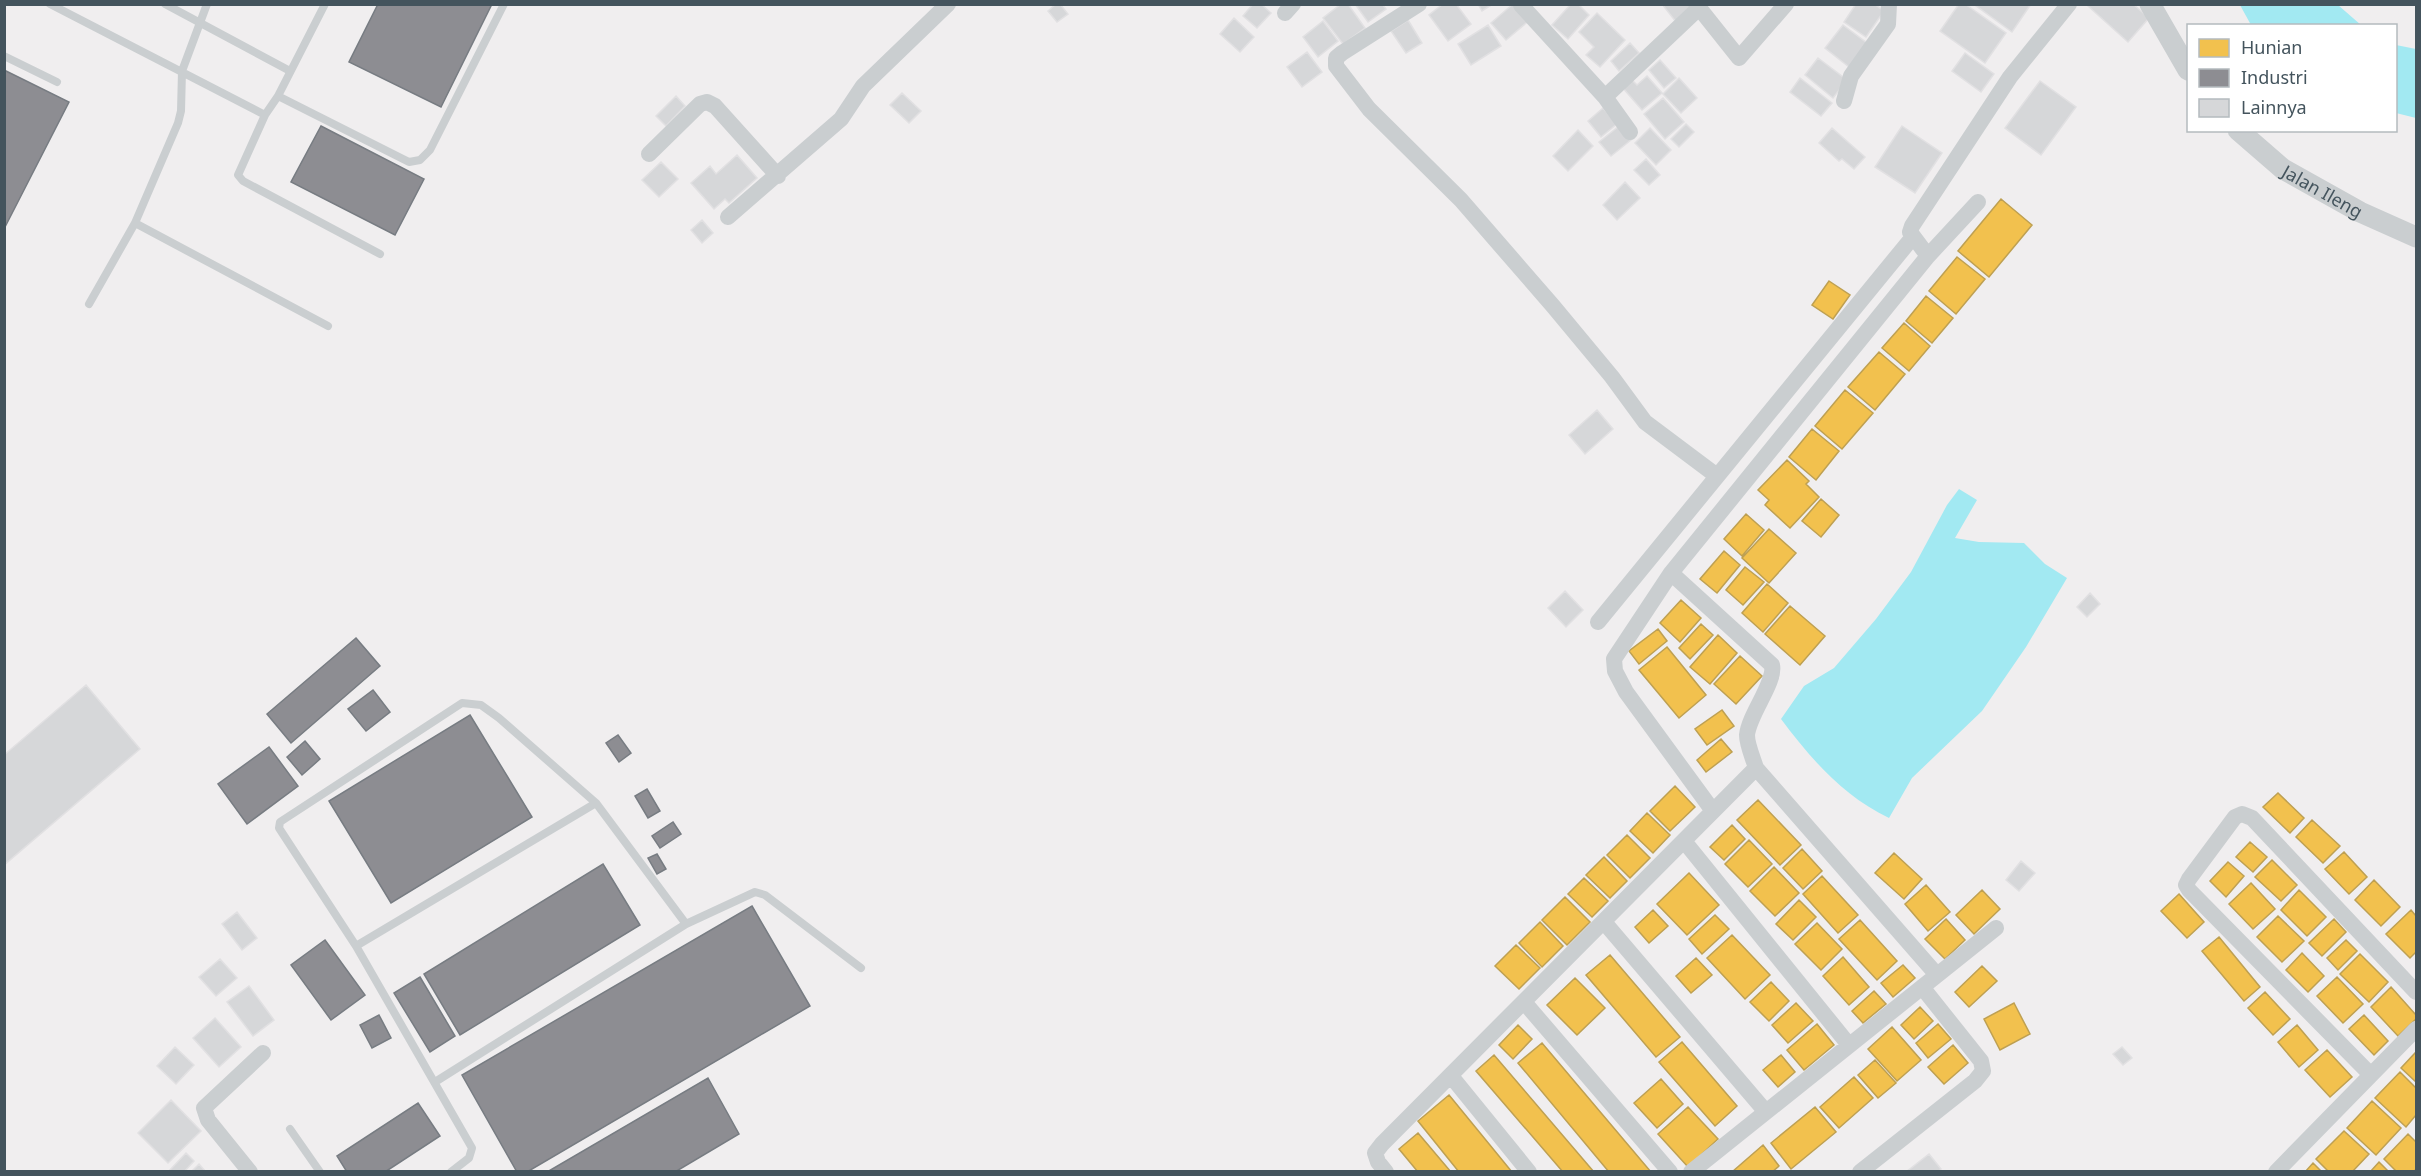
<svg xmlns="http://www.w3.org/2000/svg" width="2421" height="1176" font-family="'Noto Sans',sans-serif">
<style>
.water{fill:#a2e9f2}
.homes{fill:#f2c14e;stroke:#bea052;stroke-width:1.5}
.industry{fill:#8d8d92;stroke:#777c82;stroke-width:1.5}
.building{fill:#d6d7d9;stroke:#e1e0e2;stroke-width:1.5}
.lines{fill:none;stroke-linecap:round;stroke-linejoin:round}
.service{stroke:#caced0;stroke-width:8}
.minor{stroke:#caced0;stroke-width:16}
.tertiary{stroke:#caced0;stroke-width:21}
.labels{text-anchor:middle;dominant-baseline:central;stroke-width:6;stroke-linejoin:round;paint-order:stroke}
.street-label{font-size:18px;fill:#44545d;stroke:#fff}
</style>
<rect width="100%" height="100%" fill="#f0eeef"/>
<path class="water" d="M2240 5H2338L2361 25H2251Z
M2396 45 2416 49V118L2396 113Z
M1959 489 1977 500 1955 538 1979 542 2024 543 2045 564 2067 578 2026 647 1982 711 1912 778 1889 818C1843 796 1811 759 1781 719L1804 686 1834 668 1876 619 1911 572 1947 505Z"/>
<path class="homes" d="M2001 199 2032 225 1989 277 1958 251Z
M1957 257 1985 279 1956 314 1929 291Z
M1829 281 1850 295 1833 319 1812 305Z
M1926 296 1953 318 1932 343 1906 321Z
M1904 323 1930 346 1909 371 1882 348Z
M1879 352 1905 374 1875 410 1848 387Z
M1845 390 1873 413 1842 449 1815 426Z
M1812 429 1839 451 1816 480 1789 457Z
M1787 460 1809 481 1806 484 1819 497 1790 528 1765 505 1769 500 1758 490Z
M1821 499 1839 515 1821 537 1802 521Z
M1746 514 1764 530 1742 556 1724 539Z
M1769 529 1796 553 1769 583 1742 558Z
M1724 551 1740 565 1717 593 1700 579Z
M1745 567 1764 582 1743 605 1726 590Z
M1767 584 1788 603 1763 632 1742 613Z
M1681 600 1701 618 1680 642 1660 623Z
M1790 606 1825 636 1800 665 1765 634Z
M1701 624 1713 635 1690 659 1679 648Z
M1658 629 1667 641 1639 664 1629 651Z
M1718 635 1737 653 1710 684 1690 667Z
M1667 647 1706 695 1679 718 1639 670Z
M1740 656 1762 676 1736 704 1714 684Z
M1722 710 1734 726 1707 745 1695 729Z
M1721 739 1732 752 1706 772 1697 760Z
M1675 786 1695 807 1670 831 1650 811Z
M2278 793 2304 818 2290 833 2263 807Z
M1758 800 1801 845 1780 865 1737 820Z
M1647 813 1670 835 1653 853 1630 831Z
M2312 820 2340 846 2323 863 2296 837Z
M1732 825 1745 839 1724 860 1710 847Z
M1627 835 1650 858 1630 878 1607 855Z
M1749 840 1772 864 1748 887 1725 864Z
M2250 842 2267 857 2253 872 2236 857Z
M1802 849 1822 871 1803 889 1783 868Z
M2344 852 2367 877 2349 894 2325 869Z
M1894 853 1922 879 1904 899 1875 873Z
M1604 857 1627 881 1610 898 1586 875Z
M2272 860 2297 885 2281 901 2255 877Z
M2228 862 2244 876 2226 897 2210 881Z
M1774 867 1799 893 1775 916 1750 891Z
M1689 873 1719 905 1687 935 1657 904Z
M1822 876 1858 915 1838 933 1803 894Z
M1584 878 1608 901 1592 917 1568 894Z
M2374 880 2400 907 2381 926 2355 900Z
M2251 883 2275 909 2253 929 2229 904Z
M1926 885 1950 912 1928 931 1905 904Z
M1982 890 2000 909 1974 934 1956 915Z
M2299 890 2326 917 2307 936 2281 910Z
M2179 894 2204 922 2187 938 2161 911Z
M1565 897 1590 922 1567 945 1542 920Z
M1799 900 1816 917 1793 940 1776 924Z
M1653 910 1668 926 1649 943 1635 927Z
M2411 910 2416 916V952L2410 958 2386 934Z
M1715 915 1729 929 1702 954 1689 939Z
M2278 916 2304 941 2282 962 2257 937Z
M1946 919 1965 940 1945 959 1925 939Z
M2334 919 2346 932 2322 956 2309 943Z
M1860 920 1897 961 1877 980 1839 939Z
M1540 922 1563 946 1542 967 1519 943Z
M1817 923 1842 949 1821 970 1795 944Z
M1732 935 1770 975 1745 999 1707 958Z
M2219 937 2260 987 2244 1001 2202 951Z
M2346 940 2357 951 2338 970 2327 958Z
M1516 945 1540 968 1519 989 1495 966Z
M2302 953 2324 976 2308 992 2286 970Z
M2360 954 2388 982 2369 1002 2340 974Z
M1610 955 1680 1037 1656 1057 1586 975Z
M1843 957 1869 987 1849 1005 1823 976Z
M1696 958 1712 975 1691 993 1676 976Z
M1903 965 1915 978 1893 997 1881 983Z
M1982 966 1997 981 1969 1007 1955 992Z
M2337 977 2363 1004 2343 1023 2317 996Z
M1575 978 1605 1008 1577 1035 1547 1005Z
M1771 982 1789 1001 1769 1021 1750 1002Z
M2391 987 2416 1015V1019L2398 1036 2371 1007Z
M1874 991 1886 1004 1863 1023 1852 1011Z
M2265 992 2290 1019 2273 1035 2248 1008Z
M1796 1003 1813 1021 1788 1043 1772 1025Z
M2014 1003 2030 1034 2000 1050 1984 1019Z
M1920 1007 1933 1021 1914 1039 1901 1025Z
M2364 1015 2388 1041 2374 1055 2349 1029Z
M1817 1024 1834 1045 1804 1070 1787 1050Z
M1938 1024 1951 1039 1928 1058 1916 1043Z
M1518 1025 1532 1039 1513 1059 1499 1045Z
M2297 1025 2318 1050 2299 1067 2278 1042Z
M1892 1027 1921 1060 1897 1081 1868 1049Z
M1682 1042 1737 1106 1715 1126 1659 1062Z
M1542 1043 1651 1172H1609L1518 1063Z
M1953 1045 1968 1063 1944 1084 1928 1067Z
M2327 1050 2352 1077 2330 1097 2305 1070Z
M2416 1052V1082L2401 1068Z
M1494 1055 1594 1172H1563L1476 1071Z
M1781 1055 1795 1072 1778 1087 1763 1070Z
M1875 1060 1896 1083 1878 1098 1858 1075Z
M2400 1072 2416 1088V1115L2406 1127 2375 1098Z
M1854 1077 1873 1098 1839 1128 1820 1107Z
M1661 1079 1683 1104 1657 1128 1634 1103Z
M1449 1095 1512 1172H1459L1418 1121Z
M2372 1101 2401 1128 2376 1155 2347 1128Z
M1688 1107 1718 1139 1688 1167 1658 1134Z
M1815 1107 1836 1132 1791 1169 1771 1143Z
M2344 1131 2369 1154 2352 1172H2329L2316 1159Z
M1418 1133 1451 1172H1418L1399 1149Z
M2408 1134 2416 1142V1169L2414 1172H2397L2384 1159Z
M1763 1145 1779 1166 1772 1172H1732Z
M2379 1162 2389 1172H2370Z
M2313 1163 2322 1172H2305Z"/>
<path class="industry" d="M378 4H492L441 107 349 62Z
M4 70 69 102 4 229Z
M321 126 424 179 395 235 291 182Z
M356 638 380 666 291 743 267 714Z
M373 690 390 712 366 731 348 709Z
M470 715 532 817 391 903 329 801Z
M618 735 631 753 619 762 606 743Z
M305 741 320 759 302 775 287 757Z
M269 747 298 786 247 824 218 784Z
M647 789 660 811 648 818 635 796Z
M673 822 681 834 660 848 652 836Z
M657 854 666 869 657 874 648 858Z
M603 864 640 925 460 1035 424 974Z
M752 906 810 1006 527 1172H517L462 1075Z
M325 940 365 995 331 1020 291 965Z
M420 977 455 1036 430 1052 394 993Z
M379 1015 391 1038 372 1048 360 1025Z
M708 1078 739 1134 675 1172H547Z
M418 1103 440 1136 385 1172H347L337 1156Z"/>
<path class="building" d="M1056 4H1060L1068 14 1057 22 1048 11Z
M1253 4H1261L1271 13 1257 28 1243 16Z
M1341 4H1348L1365 28 1343 44 1323 18Z
M1355 4H1382L1386 9 1368 22Z
M1443 4H1456L1471 24 1448 41 1429 15Z
M1478 4H1493L1482 11Z
M1513 4 1531 19 1506 40 1491 23Z
M1571 4H1578L1589 15 1568 39 1552 25Z
M1662 4H1688L1691 9 1676 22Z
M1856 4H1874L1884 11 1866 37 1844 22Z
M1959 4H1965L2006 33 1985 63 1940 31Z
M2031 4 2012 32 1975 5V4Z
M2090 4H2133L2149 18 2128 42 2088 6Z
M1597 13 1625 40 1600 67 1586 55 1594 47 1579 32Z
M1234 18 1254 37 1240 52 1220 34Z
M1408 20 1422 43 1406 53 1391 31Z
M1323 21 1338 41 1318 57 1303 37Z
M1488 25 1501 46 1471 65 1458 44Z
M1843 25 1867 43 1849 67 1825 48Z
M1630 43 1639 53 1619 71 1611 61Z
M1307 52 1322 72 1302 87 1287 67Z
M1965 53 1994 74 1981 92 1952 71Z
M1818 58 1847 80 1833 98 1805 75Z
M1660 60 1676 78 1664 88 1649 70Z
M1647 76 1662 93 1642 110 1622 87 1631 79 1637 85Z
M1679 78 1697 98 1681 113 1663 94Z
M1800 78 1832 103 1821 116 1790 92Z
M2040 81 2076 107 2041 155 2005 128Z
M902 93 921 111 909 123 890 105Z
M676 96 685 106 666 126 656 116Z
M1663 98 1684 122 1665 139 1644 114Z
M1603 108 1617 124 1601 137 1588 121Z
M1686 124 1694 132 1679 147 1671 139Z
M1619 126 1631 140 1611 156 1599 142Z
M1902 126 1942 153 1915 193 1875 167Z
M1650 128 1671 150 1656 165 1635 143Z
M1832 128 1865 157 1854 169 1842 159 1839 161 1819 143Z
M1578 130 1593 146 1568 171 1553 156Z
M737 155 757 178 729 203 725 199 714 209 691 183 710 166 716 174Z
M1646 159 1660 175 1649 185 1634 170Z
M661 162 678 179 659 197 642 180Z
M1625 182 1640 198 1617 220 1603 205Z
M702 220 713 233 702 243 691 230Z
M1597 410 1613 429 1585 454 1569 435Z
M1565 591 1583 610 1566 627 1548 608Z
M2090 593 2100 604 2087 617 2077 607Z
M86 685 140 749 4 865V755Z
M2021 861 2035 873 2019 891 2006 880Z
M237 912 257 938 242 950 222 924Z
M220 959 237 978 216 996 199 977Z
M249 986 274 1020 253 1036 227 1002Z
M215 1018 241 1047 219 1067 193 1038Z
M175 1047 194 1065 176 1084 157 1066Z
M2122 1047 2132 1058 2123 1065 2113 1054Z
M171 1100 201 1131 168 1163 138 1133Z
M186 1153 194 1161 184 1172H168Z
M1929 1154 1941 1169 1938 1172H1906Z
M199 1164 206 1172H191Z"/>
<g class="lines">
<path class="service" d="M50 4 265 115
M165 4 290 71
M325 4 278 96 265 115 238 175 243 181 380 254
M4 56 57 82
M278 96 409 162 420 160 430 150 504 4
M135 223 328 326
M89 304 135 223 178 123 181 111 182 71 207 4
M686 924 755 892 765 895 861 968
M356 946 596 803 499 718 481 705 462 703 280 822 279 828 356 946 472 1148 469 1158 451 1172
M435 1082 686 924 596 803
M290 1129 320 1172"/>
<path class="minor" d="M1419 4 1342 53 1336 58V66L1369 109 1461 200 1553 306 1612 377 1645 422 1717 476
M1696 4 1739 58 1786 4
M1521 5 1605 97
M1285 13 1293 4
M1844 101 1851 76 1888 24 1889 4
M1630 132 1605 97 1699 8
M649 154 700 104 707 102 715 106 778 176
M728 217 841 119 863 86 948 4
M1928 256 1910 232 1912 226 2010 77 2069 4
M1671 573 1772 665C1776 682 1749 714 1747 735 1747 745 1753 758 1756 768L1937 975
M1598 622 1912 238
M1713 811 1626 692 1615 671 1614 659 1671 573 1928 256 1978 202
M1684 841 1849 1045
M1604 922 1766 1112
M1524 1002 1670 1172
M2370 1074 2189 890 2186 885 2189 879 2235 817 2242 814 2252 818 2416 992
M1451 1076 1529 1172
M250 1172 208 1120 204 1108 263 1053
M1386 1172 1378 1162 1375 1153 1382 1144 1756 768
M1691 1172 1996 928
M1860 1172 1975 1081 1983 1071 1981 1061 1922 987
M2276 1172 2416 1029"/>
<g class="tertiary">
<path d="M2150 4 2188 70"/>
<path id="s1" d="M2238 130 2283 169 2360 212 2416 237"/>
</g>
</g>
<g class="labels">
<g class="street-label">
<text stroke="none"><textPath href="#s1" startOffset="105">Jalan Ileng</textPath></text>
</g>
</g>
<rect width="2421" height="1176" fill="none" stroke="#44545d" stroke-width="12"/>
<rect x="2187" y="24" width="210" height="108" fill="#ffffff" stroke="#b4bbbe" stroke-width="1.5"/>
<rect x="2199" y="39" width="30" height="18" fill="#f2c14e" stroke="#b4bbbe" stroke-width="1.5"/>
<text x="2241" y="54" font-size="18" fill="#44545d">Hunian</text>
<rect x="2199" y="69" width="30" height="18" fill="#8d8d92" stroke="#b4bbbe" stroke-width="1.5"/>
<text x="2241" y="84" font-size="18" fill="#44545d">Industri</text>
<rect x="2199" y="99" width="30" height="18" fill="#d6d7d9" stroke="#b4bbbe" stroke-width="1.5"/>
<text x="2241" y="114" font-size="18" fill="#44545d">Lainnya</text>
</svg>
